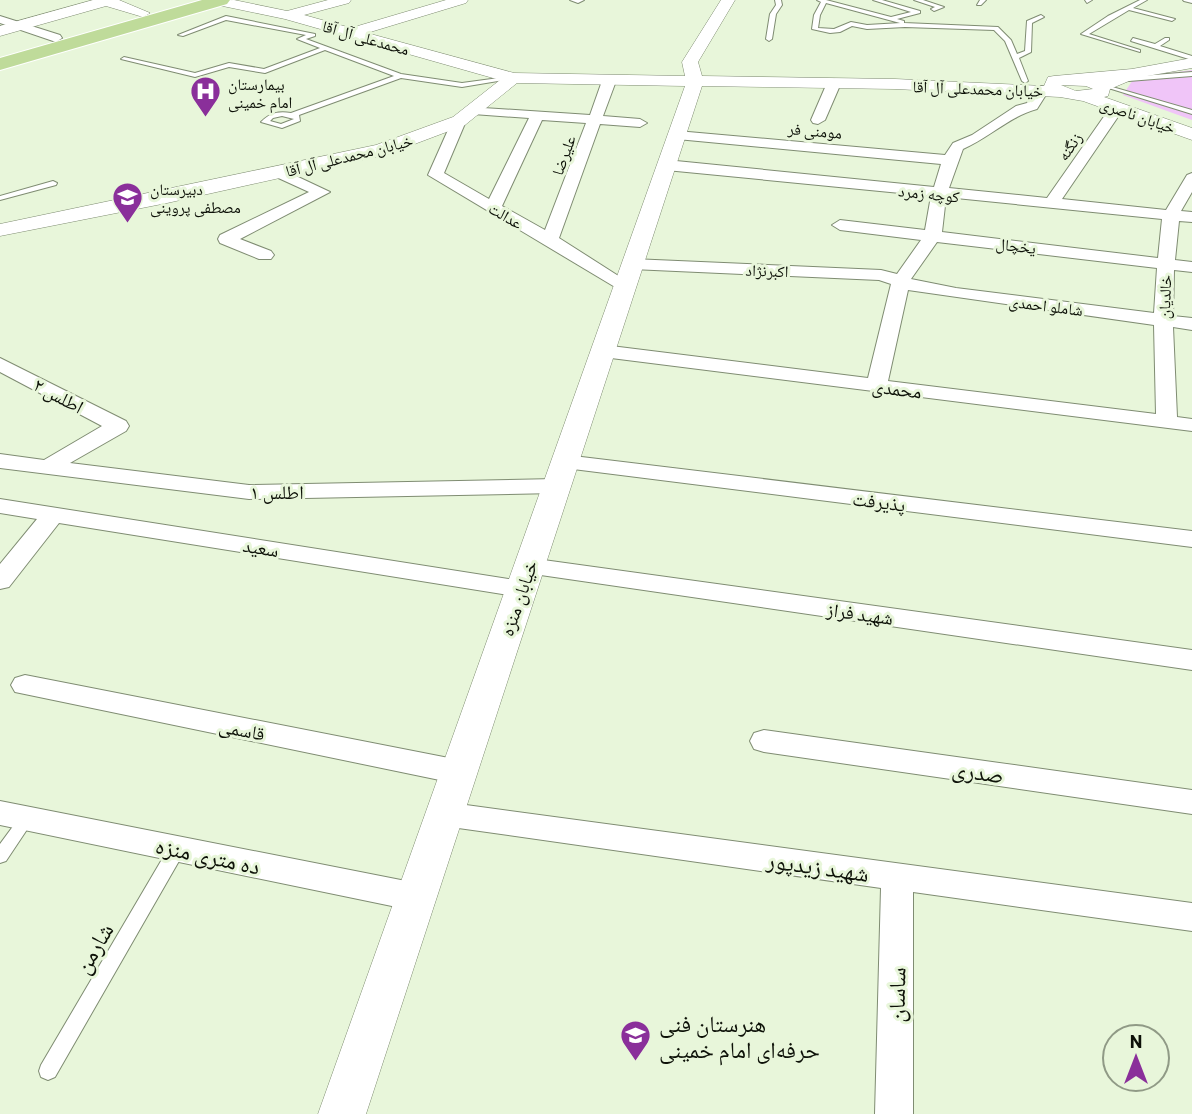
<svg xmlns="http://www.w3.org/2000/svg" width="1192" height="1114" font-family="Barlow,'Noto Naskh Arabic',sans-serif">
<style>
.green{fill:#f0c5f8}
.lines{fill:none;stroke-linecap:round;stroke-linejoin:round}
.service-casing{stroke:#7f8c72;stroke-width:2}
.minor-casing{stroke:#7f8c72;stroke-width:2}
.tertiary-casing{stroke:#7f8c72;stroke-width:1}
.primary-casing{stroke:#fff;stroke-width:2}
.service{fill:#fff;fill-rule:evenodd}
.minor{fill:#fff;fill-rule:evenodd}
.tertiary{fill:#fff;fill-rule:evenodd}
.primary{fill:#bfdb9a;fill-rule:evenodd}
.labels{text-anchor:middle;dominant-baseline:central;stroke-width:6;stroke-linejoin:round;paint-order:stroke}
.far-street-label{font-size:16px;fill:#0d1108;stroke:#e8f6da}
.far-poi-label{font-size:16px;fill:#0d1108;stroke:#e8f6da;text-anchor:start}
.street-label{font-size:19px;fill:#0d1108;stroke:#e8f6da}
.near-street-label{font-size:23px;fill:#0d1108;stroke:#e8f6da}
.near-poi-label{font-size:23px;fill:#0d1108;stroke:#e8f6da;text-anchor:start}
</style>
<rect width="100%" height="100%" fill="#e8f6da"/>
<path class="green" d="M1192 70V120L1123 95 1134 78Z"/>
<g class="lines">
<defs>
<path id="service" d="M775 0H781L782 5 776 14 772 39 769 41 766 39 770 14 776 5Z
M817 0H826L891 17 911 12 873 0H882L920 11V13L897 19 904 21V23L998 27 1011 40 1017 54 1025 51 1027 21 1041 15 1044 17 1032 23 1031 52 1019 58 1028 81 1025 83 1022 81 1005 41 994 30 905 27 867 29 852 26 840 32 830 33 812 29 814 15 821 2ZM826 3 900 23H901L867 25 851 22 834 29 818 28 820 15Z
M914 0H923L944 7 934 11 931 9 935 7Z
M980 0H986L981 5H977Z
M1085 0H1092L1087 3Z
M1140 0H1147L1133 8 1175 19 1172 21 1129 10 1089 34 1140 50V52L1081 34 1108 16Z
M1183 0H1192V3L1184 1Z
M226 16 315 34V36L306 39 401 74 462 83 513 76 516 78 462 87 401 78 299 115 300 121 282 128 261 122C270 113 278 111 291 113L394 76 325 50 265 73 229 67 195 77 121 59 124 57 195 73 229 63 264 69 320 48 297 39 306 35 226 20 183 36 178 35ZM282 116 294 119 281 124 270 121 273 118Z
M1133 38 1155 44 1165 38H1169V40L1160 46 1192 56V60L1131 41Z
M1192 72V76L1116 82 1113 80 1116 78Z
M1102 84 1192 110V114L1102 86Z
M53 181 57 183 56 185 0 200V196Z
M27 812 32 814 35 818 32 822 6 861 0 863V844L22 814Z
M177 842 183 844 185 849 183 854 55 1077 48 1080 41 1077 39 1071 41 1065 171 844Z"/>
<path id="minor" d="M570 0H584L578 3Z
M0 16 60 35 62 38 56 42 0 23Z
M609 77 616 81 603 116 640 119 647 123 640 127 600 124 559 238 631 284 634 288 631 292 625 293 428 175 452 121 454 118H464L466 121 444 173 489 199 529 118 473 114 466 110 468 107 590 115 602 81ZM542 120 586 123 545 230 502 206Z
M834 79 841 83 825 120 818 124 813 123 811 120 827 83Z
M1042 86 1049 90 1037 109C1010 116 989 138 963 149L949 188 1047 198 1112 105 1117 104 1124 108 1062 199 1166 210 1187 175 1192 173V192L1181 211 1192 212V222L1179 221 1175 260 1192 262V272L1174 270 1173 316 1192 318V330L1173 327 1177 417 1192 419V431L603 357 593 351 603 345 868 378 891 284 879 280 632 269 623 264 632 259 881 270 897 274 921 240 840 230 832 225 840 220 925 230 931 196 666 170 658 165 666 160 934 187 941 164 677 139 670 135 677 131 945 155 953 143 972 135 1016 106 1027 103 1037 87ZM946 197 1162 219 1158 258 942 232ZM937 242 1157 268 1154 313 956 288 911 279ZM908 290 1154 325 1156 414 888 381Z
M279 168 330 192 240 239 271 251 274 255 271 259H259L220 243 218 239 220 235 309 192 274 176 271 173 274 170Z
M0 358 126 421 129 426 126 431 70 463 249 485 556 479 564 481 567 486 564 491 556 493 249 499 0 468V454L44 460 102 426 0 372Z
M565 455 1192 531V547L557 467 554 462 557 457Z
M0 499 521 581 530 583 534 589 530 595 521 597 59 523 9 587 0 589V564L37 519 0 513Z
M529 558 1192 650V670L520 572 517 566 520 560Z
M25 675 459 760 469 764 474 772 469 780 459 784 15 692 11 685 15 678Z
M764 730 1192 790V814L764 752 754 749 750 741 754 733Z
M0 801 416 883 428 887 432 897 428 907 416 911 0 825Z
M444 802 1192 903V931L913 892V1114H875L881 888 444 826 433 823 429 814 433 805Z"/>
<path id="tertiary" d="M93 0H119L150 13 143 17 106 6 0 36V26Z
M234 0 287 11 328 0H351L349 3 304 15 351 28 446 0H468L466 3 367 33 514 73 685 76 682 62 721 0H735L698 62 702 76 895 79 1044 86 1048 77 1054 76 1132 69 1192 58V68L1136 78 1110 89 1108 96 1104 97 1192 128V140L1083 101 1060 97 895 89 702 86 366 1114H318L685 86 517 83 465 125 388 154 167 203 0 236V224L376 145 453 117 500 80 285 19 213 4 211 1ZM1061 85 1086 86 1093 89 1076 91Z"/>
<path id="primary" d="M202 0H230L227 4 0 70V58Z"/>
</defs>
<use href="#service" class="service-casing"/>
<use href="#minor" class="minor-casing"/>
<use href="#tertiary" class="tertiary-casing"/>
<use href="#primary" class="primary-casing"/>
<use href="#service" class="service"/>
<use href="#minor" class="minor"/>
<use href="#tertiary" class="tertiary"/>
<use href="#primary" class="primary"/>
</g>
<defs>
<symbol id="hospital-pin" viewBox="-11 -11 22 30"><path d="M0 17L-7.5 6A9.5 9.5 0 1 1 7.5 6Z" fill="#8a2f9a" stroke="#e8f6da"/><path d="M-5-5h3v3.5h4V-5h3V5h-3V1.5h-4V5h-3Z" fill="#fff"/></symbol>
<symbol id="school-pin" viewBox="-11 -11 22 30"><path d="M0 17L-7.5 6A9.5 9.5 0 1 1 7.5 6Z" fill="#8a2f9a" stroke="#e8f6da"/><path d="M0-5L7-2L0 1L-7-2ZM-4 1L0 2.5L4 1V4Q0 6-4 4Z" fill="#fff"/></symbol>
</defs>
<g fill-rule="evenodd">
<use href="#hospital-pin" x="188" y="74" width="35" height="47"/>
<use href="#school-pin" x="110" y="180" width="35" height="47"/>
<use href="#school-pin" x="618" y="1018" width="35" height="47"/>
</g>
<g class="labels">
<g class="far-street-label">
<text transform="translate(366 37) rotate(16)">محمدعلی آل آقا</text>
<text transform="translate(978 88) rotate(2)">خیابان محمدعلی آل آقا</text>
<text transform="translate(1138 115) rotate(19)">خیابان ناصری</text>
<text transform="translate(815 130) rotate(5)">مومنی فر</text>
<text transform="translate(1069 146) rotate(-55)">زنگنه</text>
<text transform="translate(349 155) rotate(-14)">خیابان محمدعلی آل آقا</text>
<text transform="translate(563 155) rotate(-70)">علیرضا</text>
<text transform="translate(929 193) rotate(6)">کوچه زمرد</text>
<text transform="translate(506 215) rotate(30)">عدالت</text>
<text transform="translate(1016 245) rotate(7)">یخچال</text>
<text transform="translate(767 270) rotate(2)">اکبرنژاد</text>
<text transform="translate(1164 297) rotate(-88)">خالدیان</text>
<text transform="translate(1046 305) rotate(7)">شاملو احمدی</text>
</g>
<g class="far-poi-label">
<text x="228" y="83">بیمارستان<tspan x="228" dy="18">امام خمینی</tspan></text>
<text x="150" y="188">دبیرستان<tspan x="150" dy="18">مصطفی پروینی</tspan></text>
</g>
<g class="street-label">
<text transform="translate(897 388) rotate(7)">محمدی</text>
<text transform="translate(59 395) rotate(28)">اطلس ۲</text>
<text x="277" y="491">اطلس ۱</text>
<text transform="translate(879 501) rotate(7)">پذیرفت</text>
<text transform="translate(261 547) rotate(9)">سعید</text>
<text transform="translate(518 598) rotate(-71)">خیابان منزه</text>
<text transform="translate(860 613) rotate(8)">شهید فراز</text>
<text transform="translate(242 729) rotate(11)">قاسمی</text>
</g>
<g class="near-street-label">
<text transform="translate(978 771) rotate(8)">صدری</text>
<text transform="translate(208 855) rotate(12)">ده متری منزه</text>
<text transform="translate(818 866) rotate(8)">شهید زیدپور</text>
<text transform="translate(93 948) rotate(-60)">شارمن</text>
<text transform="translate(896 995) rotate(-89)">ساسان</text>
</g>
<g class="near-poi-label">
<text x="659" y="1023">هنرستان فنی<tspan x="659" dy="26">حرفه‌ای امام خمینی</tspan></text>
</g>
</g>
<g transform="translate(1136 1058)"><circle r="33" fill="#e8f6da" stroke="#909a86" stroke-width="2"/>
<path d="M0-5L12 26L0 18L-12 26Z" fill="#8a2f9a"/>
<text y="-10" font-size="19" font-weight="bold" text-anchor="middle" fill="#0d1108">N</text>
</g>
</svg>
